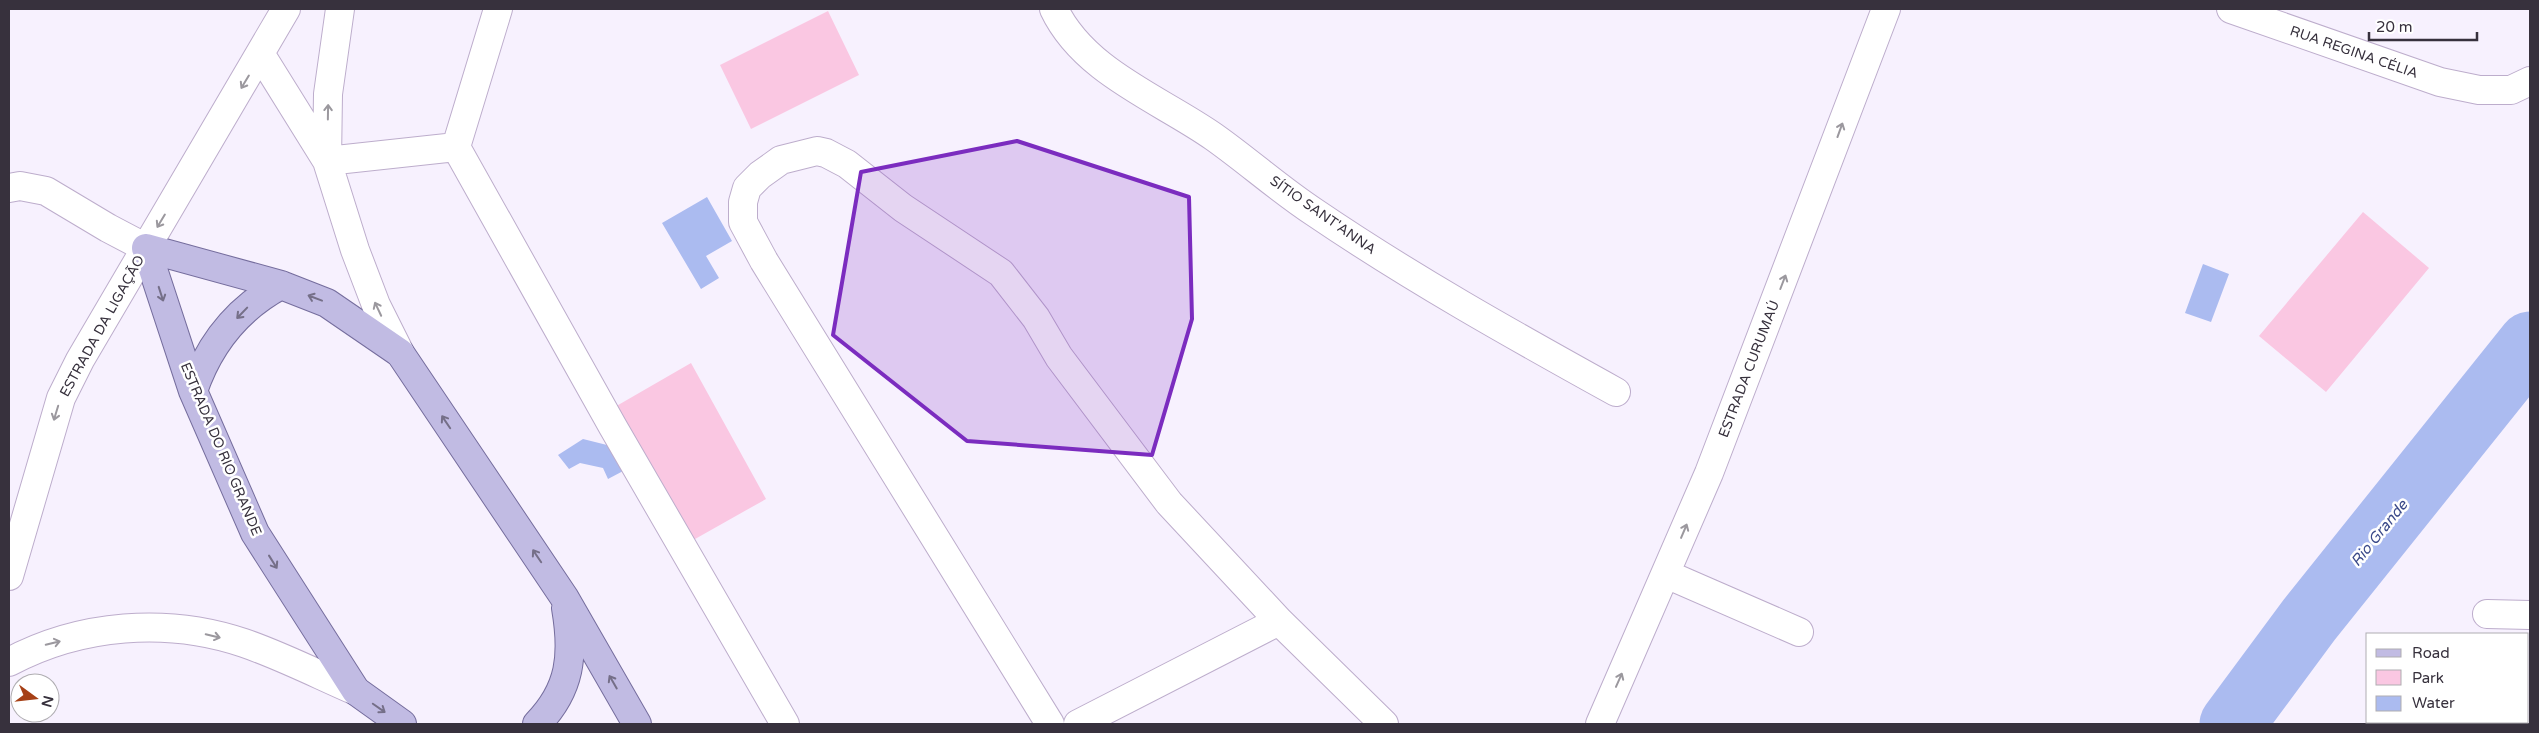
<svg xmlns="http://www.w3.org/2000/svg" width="2539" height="733" font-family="'Varela Round',sans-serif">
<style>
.green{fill:#fac7e2}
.water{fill:#abbbf0}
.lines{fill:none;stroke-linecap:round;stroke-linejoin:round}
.river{stroke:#abbbf0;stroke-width:65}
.minor-casing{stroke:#bdadcc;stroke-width:30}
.major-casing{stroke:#756d9d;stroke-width:30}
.minor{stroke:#fff;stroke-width:28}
.major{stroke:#c1bbe3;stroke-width:28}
.oneway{stroke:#9b989e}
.oneway2{stroke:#756f88}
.marked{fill:#7b2cbf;fill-opacity:0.2;stroke:#7b2cbf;stroke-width:4;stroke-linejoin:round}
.labels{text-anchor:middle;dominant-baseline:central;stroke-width:5;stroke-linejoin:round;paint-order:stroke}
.street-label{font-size:14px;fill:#37313d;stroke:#fff}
.water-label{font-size:15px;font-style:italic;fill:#3a4989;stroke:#fff}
</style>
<rect width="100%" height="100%" fill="#f7f1fe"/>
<path class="green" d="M828 11 859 75 751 129 720 65Z
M2363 212 2429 268 2326 392 2259 336Z
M691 363 766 499 688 543 613 408Z"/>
<path class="water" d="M707 197 732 241 706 256 719 278 701 289 662 223Z
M2203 264 2229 274 2211 322 2185 313Z
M583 439 611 446 625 470 608 479 603 468 580 463 569 469 558 455Z"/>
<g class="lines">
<path class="river" d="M2232 724 2309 620 2530 344"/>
<defs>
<path id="minor" d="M340 9 328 94 327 161 355 250 376 305 400 353
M498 9 456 147 613 427 785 724
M1054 9C1084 72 1160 99 1214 137 1248 161 1279 189 1314 212 1411 278 1513 335 1616 392
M2231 9 2440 82 2479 90H2511L2530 81
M261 55 327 161
M327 161 456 147
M9 188 20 186 46 191 108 228 146 248
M1666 574 1799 632
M9 576 61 398 80 360 286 9
M2487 614 2530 615
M9 662C80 624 167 617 244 643 282 656 319 675 356 691
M1050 724 764 261 743 222V202L747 188 760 175 781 160 817 151 826 153 847 164 903 208 1001 273 1036 318 1059 357 1169 503 1279 621 1384 724
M1078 724 1279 621
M1600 724 1709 473 1886 9"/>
<path id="major" d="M146 248 281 285 327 303 400 353 564 597 637 724
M146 248 193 391 255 533 356 691 402 724
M193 391C209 344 238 308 281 285
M537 724C571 689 574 655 566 608"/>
</defs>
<use href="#minor" class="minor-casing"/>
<use href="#major" class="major-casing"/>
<use href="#minor" class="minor"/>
<use href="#major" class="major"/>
</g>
<defs><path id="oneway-shaft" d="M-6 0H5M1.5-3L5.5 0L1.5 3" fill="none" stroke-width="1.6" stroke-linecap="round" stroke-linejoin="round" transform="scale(1.25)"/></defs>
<g class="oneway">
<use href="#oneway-shaft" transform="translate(245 82) rotate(121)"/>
<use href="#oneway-shaft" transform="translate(328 112) rotate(-89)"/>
<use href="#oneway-shaft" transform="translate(1840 130) rotate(-70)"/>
<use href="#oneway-shaft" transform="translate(161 221) rotate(121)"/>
<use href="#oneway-shaft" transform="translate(1783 282) rotate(-69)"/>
<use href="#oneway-shaft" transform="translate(378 309) rotate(-115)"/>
<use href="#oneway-shaft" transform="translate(56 413) rotate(107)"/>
<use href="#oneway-shaft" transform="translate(1684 531) rotate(-67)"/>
<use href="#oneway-shaft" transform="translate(213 636) rotate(13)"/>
<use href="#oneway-shaft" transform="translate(53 643) rotate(-14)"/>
<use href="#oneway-shaft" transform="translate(1619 680) rotate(-66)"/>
</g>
<g class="oneway2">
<use href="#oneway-shaft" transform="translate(161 294) rotate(72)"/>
<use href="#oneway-shaft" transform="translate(315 298) rotate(-159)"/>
<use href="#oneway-shaft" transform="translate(242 313) rotate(134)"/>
<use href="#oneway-shaft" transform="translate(446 422) rotate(-124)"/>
<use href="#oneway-shaft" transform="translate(537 556) rotate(-124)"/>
<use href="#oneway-shaft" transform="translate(273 562) rotate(58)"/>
<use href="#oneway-shaft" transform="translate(613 682) rotate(-120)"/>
<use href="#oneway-shaft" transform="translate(379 708) rotate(35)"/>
</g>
<path class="marked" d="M1017 141 1189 197 1192 319 1152 455 967 441 833 335 861 172Z"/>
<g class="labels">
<g class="street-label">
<text transform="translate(2354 52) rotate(19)">RUA REGINA CÉLIA</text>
<text transform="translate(1323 215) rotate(35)">SÍTIO SANT'ANNA</text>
<text transform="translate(102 326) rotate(-61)">ESTRADA DA LIGAÇÃO</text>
<text transform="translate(1749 369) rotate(-69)">ESTRADA CURUMAÚ</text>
<text transform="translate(221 449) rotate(67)">ESTRADA DO RIO GRANDE</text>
</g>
<g class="water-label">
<text transform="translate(2379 533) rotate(-51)">Rio Grande</text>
</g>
</g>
<rect width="2539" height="733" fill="none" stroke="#37313d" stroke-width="20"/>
<rect x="2366" y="633" width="162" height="90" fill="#ffffff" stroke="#afadb1"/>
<rect x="2376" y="649" width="25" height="8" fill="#c1bbe3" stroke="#afadb1"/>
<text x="2412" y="658" font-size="15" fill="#37313d">Road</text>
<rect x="2376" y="670" width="25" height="15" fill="#fac7e2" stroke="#afadb1"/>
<text x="2412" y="683" font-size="15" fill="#37313d">Park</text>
<rect x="2376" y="696" width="25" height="15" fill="#abbbf0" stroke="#afadb1"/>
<text x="2412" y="708" font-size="15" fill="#37313d">Water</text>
<g transform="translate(35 698) rotate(105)"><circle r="24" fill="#ffffff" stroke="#afadb1"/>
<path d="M0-4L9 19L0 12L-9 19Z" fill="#a64016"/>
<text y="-8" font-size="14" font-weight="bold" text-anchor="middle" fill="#37313d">N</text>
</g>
<path d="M2369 32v8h108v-8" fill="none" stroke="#37313d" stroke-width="2.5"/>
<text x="2376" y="32" font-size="15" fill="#37313d" stroke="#ffffff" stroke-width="4" paint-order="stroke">20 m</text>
</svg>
